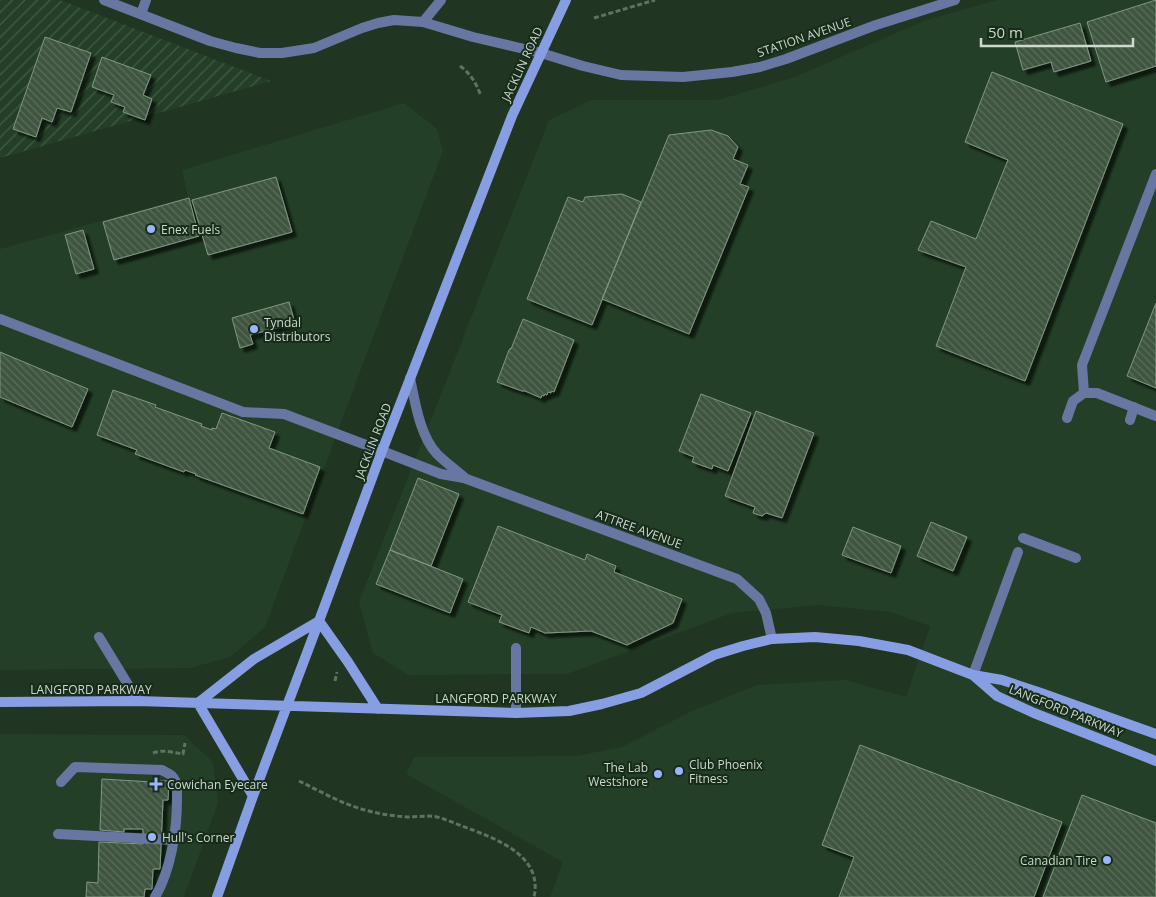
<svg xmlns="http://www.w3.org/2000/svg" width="1156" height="897" font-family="'Open Sans',sans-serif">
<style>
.built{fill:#243f28}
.industrial{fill:url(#industrial-furrows)}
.building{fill:url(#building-back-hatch);stroke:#809882;filter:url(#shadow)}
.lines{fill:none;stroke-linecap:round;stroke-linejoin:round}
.path{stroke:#607262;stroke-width:3;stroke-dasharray:5 2.5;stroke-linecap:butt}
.service{stroke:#6877a1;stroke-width:10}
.minor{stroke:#6877a1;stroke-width:10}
.tertiary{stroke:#6877a1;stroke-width:10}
.secondary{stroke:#879fe2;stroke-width:10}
.poi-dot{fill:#9bb5fd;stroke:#162b19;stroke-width:2}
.labels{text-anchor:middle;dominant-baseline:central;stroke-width:4;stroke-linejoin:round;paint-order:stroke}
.street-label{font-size:12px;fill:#cddace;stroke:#162b19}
.poi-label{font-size:12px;fill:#cddace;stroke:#162b19;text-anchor:start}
</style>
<defs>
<pattern id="industrial-furrows" width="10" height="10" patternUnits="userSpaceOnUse" patternTransform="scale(1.25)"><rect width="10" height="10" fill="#243f28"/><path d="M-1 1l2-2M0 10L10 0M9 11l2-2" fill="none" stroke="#435a46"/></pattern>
<pattern id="building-back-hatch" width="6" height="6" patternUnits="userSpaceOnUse" patternTransform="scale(1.25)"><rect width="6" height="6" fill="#3f5541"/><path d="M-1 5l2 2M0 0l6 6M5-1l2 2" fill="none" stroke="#5a6d5b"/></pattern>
<filter id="shadow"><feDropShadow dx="4.5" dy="4.5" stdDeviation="1" flood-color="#0009"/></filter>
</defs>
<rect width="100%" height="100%" fill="#203522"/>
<path class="built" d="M997 0H1156V897H550L563 862 406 774 414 757 576 756 622 747 692 711 757 685 846 680 906 697 930 626 890 612 818 605 732 613 567 674 408 675 373 653 359 602 549 120 592 100H718L795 77 926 20Z
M404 103 437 129 443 151 340 425 265 627 230 657 190 668 0 670V249L188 197 182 170Z
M0 734 184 735 213 762 218 803 184 897H0Z"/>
<path class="industrial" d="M0 0H60L271 81 0 158Z"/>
<path class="building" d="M1156 0V66L1106 82 1087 22Z
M1080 23 1091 61 1054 72 1051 62 1023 70 1015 42Z
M45 37 91 53 71 112 57 108 52 122 42 118 36 137 13 129Z
M102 57 151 75 143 95 152 99 145 120 123 112 125 107 111 102 114 95 92 87Z
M992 72 1123 124 1025 381 936 346 966 267 918 250 931 221 976 239 1008 160 965 142Z
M711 130 728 136 738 147 733 159 748 165 740 184 749 187 689 334 602 299 669 135Z
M276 177 292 232 208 255 192 200Z
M622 194 641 202 592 325 527 299 568 197 583 202 585 197Z
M189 198 199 236 114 260 103 222Z
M83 230 94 269 76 274 65 235Z
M289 302 295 323 250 335 253 344 240 348 232 318Z
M1156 303V388L1127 376Z
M523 319 574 340 554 392 551 391V393L548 392 547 395 545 394 544 396 542 395 541 398 525 391H522L497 382 509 350H510V348L511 349Z
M0 352 88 389 72 427 0 397Z
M113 390 156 405 155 407 202 424 201 426 212 430V428L216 429 222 413 275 432 269 448 320 467 303 514 195 475 196 474 185 470 184 472 135 454 137 450 97 435Z
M701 394 751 413 728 471 713 465 712 469 692 462 694 457 679 451Z
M756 411 814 433 782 518 766 513 762 516 753 513 755 507 725 496Z
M418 478 459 494 431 566 390 550Z
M931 522 967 537 953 571 917 556Z
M498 526 585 560 587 554 616 566 614 572 682 599 673 623 627 645 591 631 545 633 531 627 529 633 499 622 502 615 468 602Z
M853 527 901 546 891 573 842 555Z
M390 550 463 579 450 613 376 584Z
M860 745 1062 822 1034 897H839L854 857 822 845Z
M102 779 153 782V780L169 781 168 800H163L160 869H153L152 889H145L144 897H86L87 882 98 883 99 842 143 844V829H124V832L100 830Z
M1082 795 1156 823V897H1043Z"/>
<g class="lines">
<path class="path" d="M594 18 655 0
M460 66C471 74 476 83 481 96
M335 681 337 672
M153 753C163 749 174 753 183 754L185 743
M299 781C320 791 342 804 365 810 379 814 393 816 407 817 417 817 427 815 437 817 448 820 459 825 470 829 499 840 543 857 534 897"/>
<path class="service" d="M141 14 146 0
M0 319 243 412 284 414 382 451
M1084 393 1082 365 1156 174
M1067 418 1073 401 1084 393H1097L1156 416
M1130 420 1134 407
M1023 538 1076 558
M99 637 138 701
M516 648V713
M973 675 1018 552
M61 782 75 767 162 770C165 772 170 774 172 776 178 782 177 791 177 799 177 830 171 870 155 897
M58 834 173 840"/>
<path class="minor" d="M423 22 441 0
M410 378C415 402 420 436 437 454 445 462 455 469 464 477
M382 451 441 474 464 478 737 579 759 599 766 613 772 639"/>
<path class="tertiary" d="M104 0 210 41 236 48 260 53H282L314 48 362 28 378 23 394 20 423 22 473 37 541 53 583 66 621 75 683 77 732 72 760 67 786 59 876 25 955 0"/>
<path class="secondary" d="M319 621 348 662 378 709
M974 676 997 696 1034 713 1156 761
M0 702 138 701 516 713 569 711 602 704 641 693 714 655 743 646 772 639 815 637 859 641 908 650 973 675 1002 680 1041 693 1156 734
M198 703 254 659 319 621
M198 703 253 796
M217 897 253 796 319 621 382 451 512 116 566 0"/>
</g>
<g class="poi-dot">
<circle cx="151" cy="229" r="5"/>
<circle cx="254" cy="329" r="5"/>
<circle cx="679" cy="771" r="5"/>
<circle cx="658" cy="774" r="5"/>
<path d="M153.5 776.5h5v5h5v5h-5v5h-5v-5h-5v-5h5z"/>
<circle cx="152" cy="837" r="5"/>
<circle cx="1107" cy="860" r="5"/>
</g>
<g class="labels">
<g class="street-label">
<text transform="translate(804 37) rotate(-19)">STATION AVENUE</text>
<text transform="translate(522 64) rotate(-65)">JACKLIN ROAD</text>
<text transform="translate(373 441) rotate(-69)">JACKLIN ROAD</text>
<text transform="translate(639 529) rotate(20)">ATTREE AVENUE</text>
<text x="91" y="689">LANGFORD PARKWAY</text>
<text x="496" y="698">LANGFORD PARKWAY</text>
<text transform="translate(1066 711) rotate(22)">LANGFORD PARKWAY</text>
</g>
<g class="poi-label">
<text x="161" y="229">Enex Fuels</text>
<text x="264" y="322">Tyndal<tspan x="264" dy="14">Distributors</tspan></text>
<text x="689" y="764">Club Phoenix<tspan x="689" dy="14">Fitness</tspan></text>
<text x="648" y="767" text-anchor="end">The Lab<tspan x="648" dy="14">Westshore</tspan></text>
<text x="167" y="784">Cowichan Eyecare</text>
<text x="162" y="837">Hull's Corner</text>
<text x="1097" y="860" text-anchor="end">Canadian Tire</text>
</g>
</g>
<path d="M981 38v8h152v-8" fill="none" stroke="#cddace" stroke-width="2.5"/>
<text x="988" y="38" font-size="15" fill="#cddace" stroke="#162b19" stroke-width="4" paint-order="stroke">50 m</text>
</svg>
